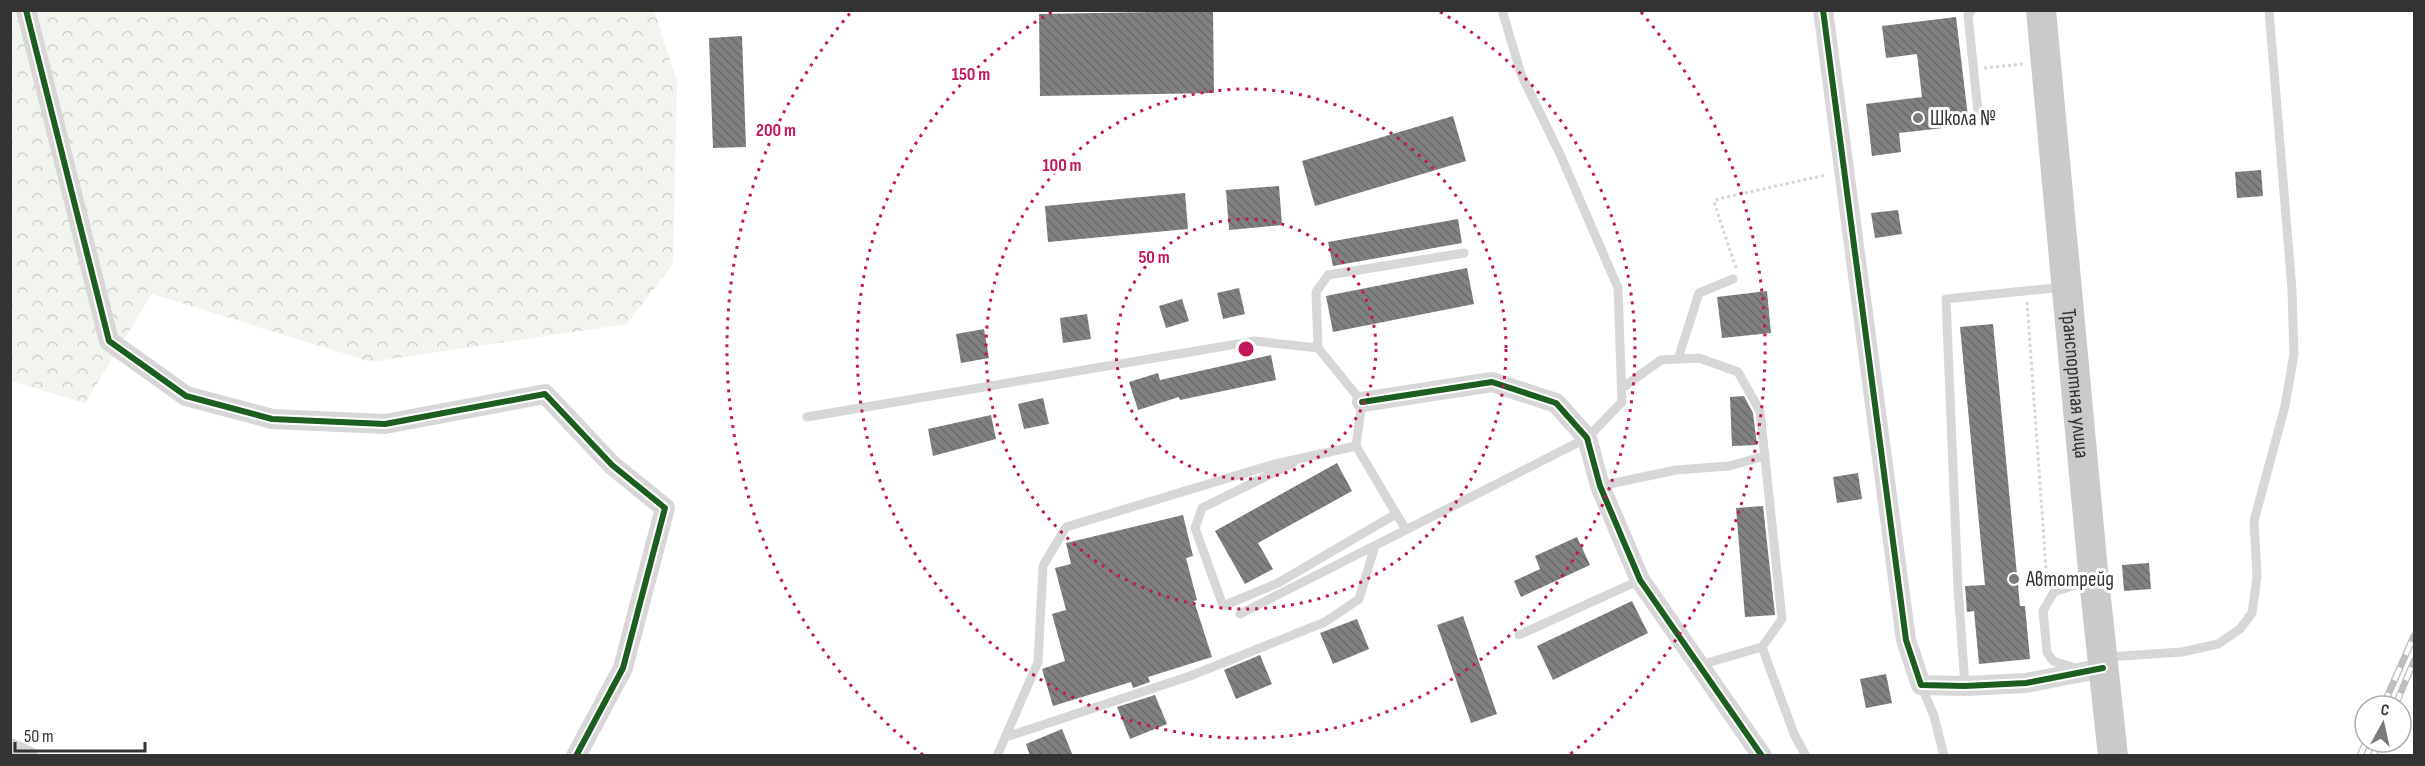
<svg xmlns="http://www.w3.org/2000/svg" width="2425" height="766" font-family="'Sofia Sans Condensed',sans-serif">
<style>
.forest{fill:url(#forest-crowns)}
.building{fill:url(#building-back-hatch)}
.lines{fill:none;stroke-linecap:round;stroke-linejoin:round}
.path{stroke:#d6d6d6;stroke-width:3;stroke-dasharray:3 3;stroke-linecap:butt}
.service{stroke:#d7d7d7;stroke-width:9}
.minor{stroke:#d7d7d7;stroke-width:20}
.primary{stroke:#cacaca;stroke-width:30}
.rail-casing{stroke:#bebebe;stroke-width:7}
.rail{stroke:#fff;stroke-width:4.5;stroke-dasharray:14;stroke-linecap:butt}
.cycleway-casing{stroke:#fff;stroke-width:10}
.cycleway{stroke:#1b5e20;stroke-width:6}
.ring{fill:none;stroke:#c2185b;stroke-width:3;stroke-dasharray:3 6}
.poi-dot{fill:#7a7a7a;stroke:#fff;stroke-width:2}
.labels{text-anchor:middle;dominant-baseline:central;stroke-width:6;stroke-linejoin:round;paint-order:stroke}
.poi-label{font-size:21px;fill:#333;stroke:#fff;text-anchor:start}
.street-label{font-size:21px;fill:#333;stroke:#fff}
.centre{fill:#c2185b;stroke:#fff;stroke-width:3}
.ring-label{font-size:18px;text-anchor:middle;font-weight:bold;fill:#c2185b;stroke:#fff;stroke-width:6;stroke-linejoin:round;paint-order:stroke}
</style>
<defs>
<pattern id="forest-crowns" width="20" height="18" patternUnits="userSpaceOnUse" patternTransform="scale(1.5)"><rect width="20" height="18" fill="#f1f5ed"/><path d="M2 6a3 3 0 1 1 6 0M12 15a3 3 0 1 1 6 0" fill="none" stroke="#cfd2cc"/></pattern>
<pattern id="building-back-hatch" width="6" height="6" patternUnits="userSpaceOnUse" patternTransform="scale(1.5)"><rect width="6" height="6" fill="#818181"/><path d="M-1 5l2 2M0 0l6 6M5-1l2 2" fill="none" stroke="#6a6a6a"/></pattern>
</defs>
<rect width="100%" height="100%" fill="#fff"/>
<path class="forest" d="M10 11H654L677 81 673 264 627 324 371 362 152 294 85 403 11 381Z"/>
<path class="building" d="M1213 11 1214 93 1040 96 1039 14Z
M1956 17 1969 125 1899 133 1901 152 1872 156 1866 104 1922 97 1917 54 1886 58 1882 26Z
M742 36 746 147 713 148 709 38Z
M1453 116 1466 161 1315 206 1302 161Z
M2261 170 2263 196 2237 198 2235 172Z
M1279 186 1282 225 1229 230 1226 190Z
M1185 193 1188 229 1048 242 1045 206Z
M1898 210 1902 234 1875 238 1871 213Z
M1458 219 1462 243 1333 266 1328 242Z
M1467 268 1474 304 1333 332 1326 296Z
M1239 288 1245 314 1223 319 1217 293Z
M1767 291 1771 333 1722 338 1717 297Z
M1182 299 1189 321 1166 328 1159 306Z
M1087 314 1091 339 1063 343 1060 318Z
M1993 324 2020 606H2025L2030 659 1979 664 1974 611 1967 612 1965 586 1985 585 1960 327Z
M984 329 989 358 961 363 956 334Z
M1271 355 1276 380 1180 400 1179 397 1138 410 1129 382 1158 373 1160 380Z
M1744 396 1753 413 1757 445 1732 446 1730 397Z
M1043 398 1049 424 1024 429 1018 404Z
M991 415 996 439 933 456 928 429Z
M1337 463 1352 491 1258 543 1273 569 1245 584 1215 531Z
M1858 473 1862 499 1837 503 1833 477Z
M1763 506 1775 615 1745 617 1736 508Z
M1183 515 1193 556 1186 558 1197 600 1194 601 1212 657 1148 677 1150 682 1133 688 1131 682 1053 706 1042 669 1065 661 1052 614 1066 610 1055 568 1071 564 1066 543Z
M1577 537 1590 565 1521 597 1514 581 1540 569 1535 556Z
M2149 563 2151 589 2124 591 2122 565Z
M1632 601 1648 633 1553 680 1537 646Z
M1463 616 1497 714 1471 723 1437 625Z
M1357 619 1369 649 1333 664 1320 633Z
M1260 655 1272 684 1236 699 1224 670Z
M1886 674 1892 703 1866 708 1860 679Z
M1155 695 1167 724 1130 739 1117 707Z
M1062 729 1073 756H1030L1026 744Z"/>
<g class="lines">
<path class="path" d="M1984 68 2023 64
M1736 268 1714 202 1718 199 1826 175
M2027 302 2047 582"/>
<path class="service" d="M1972 10 1968 15 1978 112
M1318 348 1316 292 1328 275 1464 253
M1678 359 1699 293 1733 279
M1622 388 1661 360 1699 358 1738 372 1760 411 1782 619 1762 647 1794 734 1806 756
M807 417 1255 341 1318 348 1362 402 1356 446
M1293 463 1202 508 1195 528 1223 606 1278 583 1396 514
M1600 486 1676 470 1729 466 1765 456
M1240 614 1587 438 1622 402 1618 288 1560 154 1521 74 1502 10
M1519 635 1640 580
M2107 657 2182 652 2218 644 2240 629 2252 613 2257 577 2254 521 2285 406 2294 354 2292 290 2269 10
M1700 665 1762 647
M2078 669 2053 661 2047 652 2043 611 2054 592 2091 580
M1921 685 1934 716 1944 756
M1965 686 1958 588 1946 299 2064 287
M1006 737 1190 676 1325 622 1359 599 1375 546
M997 756 1038 662 1043 566 1066 527 1271 465 1356 446 1406 530"/>
<path class="minor" d="M26 10 109 341 186 396 272 419 385 424 545 394 612 465 665 508 623 668 576 756
M1823 10 1906 640 1921 685 1965 686 2026 683 2103 668
M1362 402 1492 382 1556 403 1587 438 1600 486 1640 580 1762 756
M10 748 28 756"/>
<path class="primary" id="s1" d="M2041 10 2093 571 2113 756"/>
<defs>
<path id="rail" d="M2383 706 2414 636
M2395 706 2414 661
M2360 756 2366 742
M2373 756 2379 742"/>
</defs>
<use href="#rail" class="rail-casing"/>
<use href="#rail" class="rail"/>
<defs>
<path id="cycleway" d="M26 10 109 341 186 396 272 419 385 424 545 394 612 465 665 508 623 668 576 756
M1823 10 1906 640 1921 685 1965 686 2026 683 2103 668
M1362 402 1492 382 1556 403 1587 438 1600 486 1640 580 1762 756"/>
</defs>
<use href="#cycleway" class="cycleway-casing"/>
<use href="#cycleway" class="cycleway"/>
</g>
<g class="ring">
<circle cx="1246" cy="349" r="130"/>
<circle cx="1246" cy="349" r="260"/>
<path d="M1440 12A389 389 0 1 1 1052 12"/>
<path d="M923 755A519 519 0 0 1 851 12M1641 12A519 519 0 0 1 1569 755"/>
</g>
<g class="poi-dot">
<circle cx="1918" cy="118" r="6"/>
<circle cx="2014" cy="579" r="6"/>
</g>
<g class="labels">
<g class="poi-label">
<text x="1930" y="118">Школа №</text>
<text x="2026" y="579">Автотрейд</text>
</g>
<g class="street-label">
<text stroke="none"><textPath href="#s1" startOffset="375">Транспортная улица</textPath></text>
</g>
</g>
<circle cx="1246" cy="349" r="9" class="centre"/>
<g class="ring-label">
<text x="971" y="80">150 m</text>
<text x="776" y="136">200 m</text>
<text x="1062" y="171">100 m</text>
<text x="1154" y="263">50 m</text>
</g>
<rect width="2425" height="766" fill="none" stroke="#333333" stroke-width="24"/>
<g transform="translate(2383 724) rotate(8)"><circle r="28" fill="#ffffff" stroke="#adadad" stroke-width="1.5"/>
<path d="M0-4.5L10 22L0 15L-10 22Z" fill="#7a7a7a"/>
<text y="-9" font-size="16" font-weight="bold" text-anchor="middle" fill="#333333">С</text>
</g>
<path d="M15 742v9h130v-9" fill="none" stroke="#333333" stroke-width="3"/>
<text x="24" y="742" font-size="18" fill="#333333" stroke="#ffffff" stroke-width="4.5" paint-order="stroke">50 m</text>
</svg>
